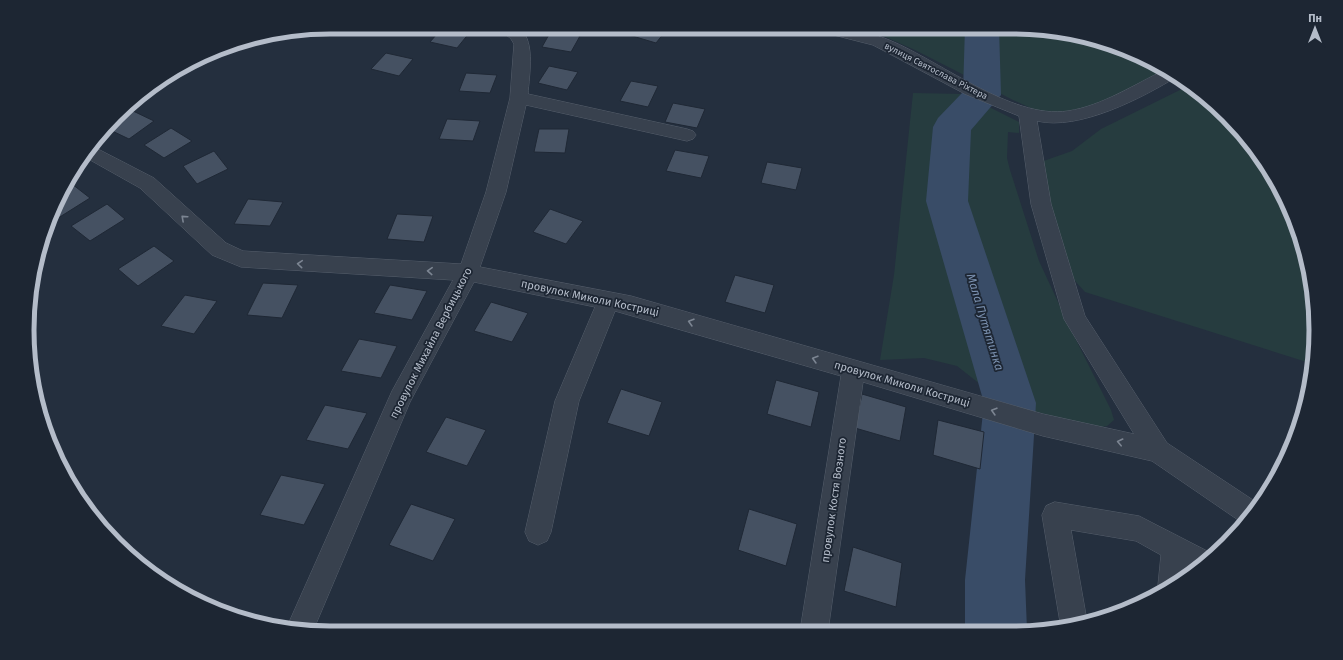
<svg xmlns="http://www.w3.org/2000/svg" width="1343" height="660" font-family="'Fira Sans',sans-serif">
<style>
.green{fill:#263c3f}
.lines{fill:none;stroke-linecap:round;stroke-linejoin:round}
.river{fill:#394c67;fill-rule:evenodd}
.building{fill:#455162;stroke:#1f2835}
.minor-casing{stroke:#565f6c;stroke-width:1}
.minor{fill:#38414e;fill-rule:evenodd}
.oneway{stroke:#7c8592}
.labels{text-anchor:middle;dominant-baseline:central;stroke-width:3.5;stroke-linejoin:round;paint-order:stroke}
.far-street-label{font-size:9px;fill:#b4bcc9;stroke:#1d2633}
.street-label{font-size:11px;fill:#b4bcc9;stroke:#1d2633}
.water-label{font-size:12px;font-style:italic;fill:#7c92b1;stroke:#1d2633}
.rim{fill:none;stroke:#b4bcc9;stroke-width:5}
</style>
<rect width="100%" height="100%" fill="#242f3e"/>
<path class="green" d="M863 27H970L985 35 994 27C1040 27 1085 34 1128 50 1145 56 1161 67 1177 76L1116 103 1053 114 1035 110 1013 100 915 50Z
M1190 85 1227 116 1265 162 1293 214 1310 271 1316 330 1313 364 1085 292 1059 263 1035 164 1072 151 1101 129Z
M913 93 963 94 1019 122V133L1008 132 1007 158 1010 170 1039 261 1071 330 1111 410 1114 420 1107 426 1096 428 1004 403 957 366 924 358 880 360 894 275Z"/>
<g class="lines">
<path class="river" d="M965 27H999L1001 95 971 130 968 201 1036 403 1025 580 1027 630 965 631V580L984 403 926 201 933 127 938 118 963 92Z"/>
</g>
<path class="building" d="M365 27H393L388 32Z
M443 27H444L470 32 457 48 430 42Z
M636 27H665L668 28 656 43 629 35Z
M551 31 580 36 571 52 542 47Z
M222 49 204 65 196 63Z
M386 53 413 59 399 76 371 69Z
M549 66 578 72 567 90 538 83Z
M466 73 497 75 490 93 459 91Z
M631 81 658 86 648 107 620 101Z
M673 103 705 109 697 128 665 122Z
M131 110 154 121 129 139 108 129 117 120Z
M447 119 480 121 473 141 439 139Z
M171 128 192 141 164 158 144 145Z
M539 129H569L565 153 534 152Z
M675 150 709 156 701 178 666 171Z
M214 151 228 169 197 184 183 166Z
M767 162 802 168 796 190 761 183Z
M72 184 90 198 55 220 50 214 63 189Z
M248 199 283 202 270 226 234 224Z
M107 204 125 219 90 241 71 226Z
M550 209 583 221 566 244 533 232Z
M397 214 433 216 424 242 387 239Z
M154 246 174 261 138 286 118 269Z
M735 275 774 285 765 313 725 302Z
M263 283 298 285 282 318 247 315Z
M390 285 427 291 412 320 374 313Z
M185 295 217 301 194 334 161 326Z
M491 302 528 313 512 342 474 331Z
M359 339 397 346 381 378 341 371Z
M776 380 819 392 811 427 767 414Z
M621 389 662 402 649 436 607 423Z
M862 394 906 407 900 441 855 428Z
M325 405 367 413 348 449 306 440Z
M446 417 486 430 467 466 426 452Z
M938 420 984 432 980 469 933 455Z
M281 475 325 484 304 525 260 515Z
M411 504 455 519 433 561 389 545Z
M749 509 797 524 786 566 738 550Z
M853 547 902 563 896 607 844 591Z
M353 625 374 633H349Z"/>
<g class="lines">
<defs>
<path id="minor" d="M497 27C503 27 511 25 516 27 537 35 529 76 528 94L687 129 693 131 696 135 693 139 687 141 526 105 506 192 480 267 631 296 1043 414 1134 434 1064 319 1031 204 1019 116 965 94 873 45 814 30 812 27C837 27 860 29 884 38 937 58 1011 120 1068 111 1102 106 1135 84 1165 70L1178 76C1142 98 1079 131 1037 121L1051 204 1085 316 1167 443 1259 504 1253 515 1244 524 1152 461 1043 436 863 382 828 631H800L841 376 615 311 579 401 551 532 547 541 538 545 529 541 525 532 555 401 595 307 474 282 410 402 313 631 286 629 392 391 453 280 241 267 212 255 140 188 83 156 93 146 94 147 154 178 226 243 243 251 461 264 486 192 510 98 514 44 511 39Z
M1055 502 1139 516 1213 554 1193 573 1187 569 1186 577 1161 591 1158 585 1161 555 1136 541 1071 530 1087 621 1061 628 1042 515 1046 506Z"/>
</defs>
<use href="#minor" class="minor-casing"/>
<use href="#minor" class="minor"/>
</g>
<defs><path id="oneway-chevron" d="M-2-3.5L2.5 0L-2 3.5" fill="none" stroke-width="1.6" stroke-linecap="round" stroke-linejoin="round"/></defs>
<g class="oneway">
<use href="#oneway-chevron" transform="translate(184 218) rotate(-138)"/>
<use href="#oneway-chevron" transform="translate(300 264) rotate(-175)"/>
<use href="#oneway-chevron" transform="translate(430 271) rotate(-177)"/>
<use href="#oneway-chevron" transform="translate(691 322) rotate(-164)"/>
<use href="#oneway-chevron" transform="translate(815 359) rotate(-164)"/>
<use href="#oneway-chevron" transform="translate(994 411) rotate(-164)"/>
<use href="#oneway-chevron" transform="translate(1120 442) rotate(-167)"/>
</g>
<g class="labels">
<g class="far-street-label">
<text transform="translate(936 71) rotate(27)">вулиця Святослава Ріхтера</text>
</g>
<g class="street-label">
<text transform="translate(590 298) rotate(12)">провулок Миколи Костриці</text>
<text transform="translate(431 343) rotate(-63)">провулок Михайла Вербицького</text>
<text transform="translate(902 384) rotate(16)">провулок Миколи Костриці</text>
<text transform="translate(834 500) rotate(-82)">провулок Костя Возного</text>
</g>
<g class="water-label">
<text transform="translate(985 322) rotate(73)">Мала Путятинка</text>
</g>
</g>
<path d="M0 0H1343V660H0ZM330 34H1013A296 296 0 0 1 1309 330V330A296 296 0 0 1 1013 626H330A296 296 0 0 1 34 330V330A296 296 0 0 1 330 34Z" fill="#1d2633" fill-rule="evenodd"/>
<path class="rim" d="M330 34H1013A296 296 0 0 1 1309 330V330A296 296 0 0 1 1013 626H330A296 296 0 0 1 34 330V330A296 296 0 0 1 330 34Z"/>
<g transform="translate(1315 28)" stroke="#1d2633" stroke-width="3" paint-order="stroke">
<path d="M0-3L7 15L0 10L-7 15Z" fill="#b4bcc9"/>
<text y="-6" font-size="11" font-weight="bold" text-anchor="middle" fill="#b4bcc9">Пн</text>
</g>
</svg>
